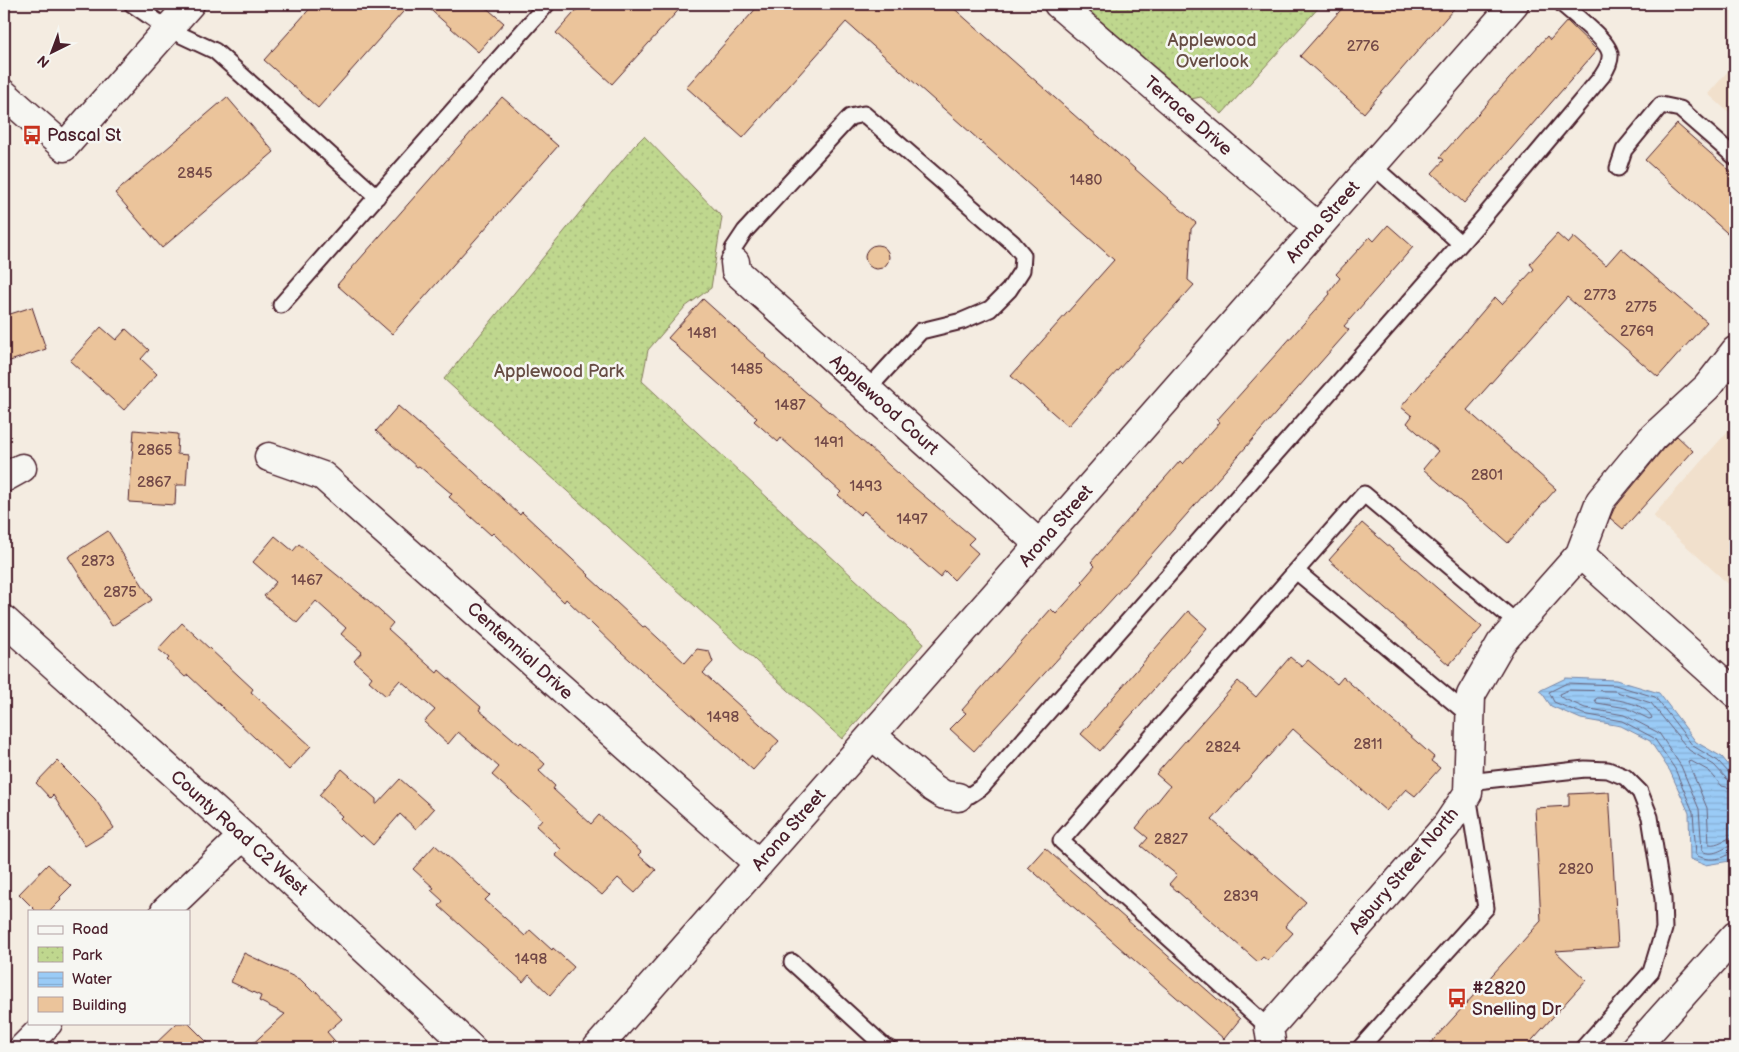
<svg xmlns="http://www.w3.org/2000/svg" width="1739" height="1052" font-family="'Balsamiq Sans',sans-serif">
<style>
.built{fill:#f1e0cc}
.park{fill:url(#park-dots);stroke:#847b5c}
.water{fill:url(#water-rules);stroke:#7a86a5}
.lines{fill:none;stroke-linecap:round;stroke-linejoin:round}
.shore{stroke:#6a647c;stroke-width:1}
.building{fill:#ebc49b;stroke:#4a1f2b}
.service-casing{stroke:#4a1f2b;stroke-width:19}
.minor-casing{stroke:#4a1f2b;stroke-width:31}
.tertiary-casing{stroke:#4a1f2b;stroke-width:31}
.service{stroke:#f6f6f2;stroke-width:15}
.minor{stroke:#f6f6f2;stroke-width:28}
.tertiary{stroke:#f6f6f2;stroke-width:28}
.labels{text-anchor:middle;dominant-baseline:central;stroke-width:5;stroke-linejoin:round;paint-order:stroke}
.number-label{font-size:15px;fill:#724847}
.park-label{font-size:18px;fill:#674d44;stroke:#f6f6f2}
.street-label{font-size:18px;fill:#4a1f2b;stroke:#f6f6f2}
.poi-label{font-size:18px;fill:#4a1f2b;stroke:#f6f6f2;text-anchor:start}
</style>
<defs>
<pattern id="park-dots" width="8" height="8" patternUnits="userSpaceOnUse" patternTransform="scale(1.25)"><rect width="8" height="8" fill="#bfd78e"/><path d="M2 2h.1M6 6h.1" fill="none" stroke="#a6b87b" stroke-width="1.8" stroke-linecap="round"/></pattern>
<pattern id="water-rules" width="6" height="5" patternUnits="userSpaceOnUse" patternTransform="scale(1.25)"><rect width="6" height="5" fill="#9acbf6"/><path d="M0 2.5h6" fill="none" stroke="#86aed3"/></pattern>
</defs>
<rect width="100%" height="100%" fill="#f4ece1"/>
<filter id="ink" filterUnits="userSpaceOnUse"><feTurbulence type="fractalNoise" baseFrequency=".02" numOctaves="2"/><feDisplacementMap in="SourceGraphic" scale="10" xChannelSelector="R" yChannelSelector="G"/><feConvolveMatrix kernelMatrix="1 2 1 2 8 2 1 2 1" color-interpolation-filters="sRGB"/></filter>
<g filter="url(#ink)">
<path class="built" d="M1735 63V118L1708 94Z
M1735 423V590L1653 516Z"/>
<path class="park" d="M1078 4H1322L1222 114 1201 97 1191 99 1183 96Z
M644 136 722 217 711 288 685 307 648 350 642 381 924 643 842 739C710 618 575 500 444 379L634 146Z"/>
<path class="water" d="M1566 678 1616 680 1659 693 1696 742 1722 757 1735 773V854L1730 861 1705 865 1690 859 1689 813 1670 771 1650 741 1621 726 1581 719 1551 706 1542 693 1539 691Z"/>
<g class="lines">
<path class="shore" d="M1598 698C1612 698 1647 703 1652 718L1649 719 1627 708 1597 703 1595 700Z
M1735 775 1730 774 1718 761 1693 746 1655 697 1615 685 1567 683 1549 692 1554 702 1583 714 1622 721 1654 738 1675 769 1693 812 1696 855C1705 860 1714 860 1724 857 1729 855 1730 852 1735 851
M1735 782 1727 779 1714 765 1689 750 1651 703 1614 691 1568 690 1559 694 1560 697 1585 708 1624 715 1659 733 1681 766 1699 809 1702 851C1715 858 1724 846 1735 845
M1735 789 1722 786 1709 771 1691 761 1688 762 1707 808 1709 844C1718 846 1725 838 1735 837"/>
</g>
<path class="building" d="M314 4H410L318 108 264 60Z
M424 4H482L504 23 478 52Z
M582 4H684L612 84 556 33Z
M760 4H949L1196 223 1191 229 1188 280 1194 285 1068 426 1011 376 1114 260 846 22 743 138 686 87Z
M1346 4H1458L1364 113 1300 56Z
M1567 21 1597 50 1464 203 1432 173 1444 160 1440 157 1547 36 1550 40Z
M227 97 274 152 162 248 115 193Z
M502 97 558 146 392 334 337 285Z
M1677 124 1735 175V240L1645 160Z
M1388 225 1413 247 1344 326 1349 330 1114 597 974 751 950 729 966 713 962 710 1051 609 1056 614 1084 583 1082 581 1095 566 1091 562 1180 461 1183 464 1220 422 1217 420 1330 294 1329 292 1340 278 1336 274 1370 237 1374 241Z
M1557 234 1568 244 1574 237 1606 265 1621 248 1707 322 1658 377 1567 297 1467 410 1556 489 1508 543 1423 469 1438 451 1407 423 1412 416 1401 407 1495 297 1502 304 1534 269 1530 264Z
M865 257a12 12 0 1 1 24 0a12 12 0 1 1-24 0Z
M703 299 766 356 765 357 829 412V411L910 484 974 538 968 544 978 553 954 580 945 571 940 577 864 511 860 515 838 495 841 492 781 438 778 442 754 421 757 418 676 346 677 345 668 338Z
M32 307 46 349 4 363V316Z
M101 327 116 340 126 329 149 350 141 359 157 374 124 410 70 361Z
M398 406 473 471 520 515 522 512 589 575 588 576 643 627 645 626 685 663 697 649 709 651 713 662 703 673 779 741 753 770 621 652 566 599 564 602 493 533 491 535 449 497 452 494 419 466 417 467 376 431Z
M134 430 178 434 177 454 188 455 186 485H176L175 505 129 502Z
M1677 436 1693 451 1623 529 1610 518 1614 509 1663 449Z
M1362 523 1482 627 1449 665 1329 560Z
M108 531 152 600 112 626 68 557Z
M275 536 293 551 299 544 369 601 393 623 388 629 437 673 439 670 481 707 479 710 519 744 521 742 545 764 539 771 555 786 553 789 591 824 599 815 641 852 638 855 656 870 635 893 618 878 602 895 555 855 561 849 536 826 542 819 492 775 499 767 458 732 448 744 424 722 435 710 400 680 386 696 369 681 372 677 354 661 362 652 341 634 346 628 316 601 297 623 264 596 276 582 253 562Z
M1188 611 1207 628 1100 751 1081 734Z
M182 623 253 689 251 692 311 746 289 770 188 675 185 677 167 660 169 658 158 649Z
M1290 657 1302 667 1308 660 1337 684 1343 677 1434 757 1431 761 1440 768 1415 796 1406 789 1386 811 1293 729 1212 820 1306 902 1285 926 1293 933 1268 961 1263 957 1258 962 1169 884 1177 875 1141 846 1148 838 1136 828 1170 786 1156 774 1238 681 1256 697Z
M57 761 95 799 114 828 85 846 53 795 50 798 36 783Z
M342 769 376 799V805L400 779 434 809 416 829 400 814 373 845 362 835 360 837 340 818 342 816 319 795Z
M1609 792 1618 947 1555 951 1586 980 1525 1048H1426L1541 921 1535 808 1569 806V794Z
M435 845 490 895 485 900 525 936 530 930 552 950 553 948 574 967 550 995 529 975 523 982 439 906 443 901 431 890 434 888 413 869Z
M1045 848 1240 1019 1224 1039 1028 867Z
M48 864 71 886 60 897 61 900 50 911H36L19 894Z
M244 953 301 980 313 992 315 990 342 1019 327 1032 341 1048H248L285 1014 259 1001 261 996 231 982Z
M177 1023H188L213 1048H151Z"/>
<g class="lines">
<defs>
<path id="service" d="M132 4 168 29 215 51 377 197
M1373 166 1460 243
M1618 168 1624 150 1661 105 1680 109 1735 157
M735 262 733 249 745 231 850 117 864 114 1013 243 1023 255 1022 270 1009 290 990 309 962 321 921 331 867 390
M281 305 547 4
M1471 717 1296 571 1364 494 1518 624
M1468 782 1585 769 1608 770 1625 777 1640 792 1650 817 1663 899 1664 929 1651 972 1583 1048
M958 797 970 795 982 787 1477 225 1602 76C1606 70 1611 61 1610 54 1609 41 1572 13 1562 4
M792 962 885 1047 888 1048
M1269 1028 1061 841 1296 571
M1360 1048 1486 908 1468 794"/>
<path id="minor" d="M1058 4 1318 227
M4 94 64 147 190 4
M735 262 736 271 1040 545
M269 457 323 476 759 864
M4 478 22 468
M1580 554 1735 693
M872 735 933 788 944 795 958 797
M165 911 243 836
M23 1048 48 1023
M597 1048 1514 4
M1272 1048 1269 1028 1446 826 1468 793 1471 695 1501 643 1580 554 1600 501 1652 438 1707 387 1735 351"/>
<path id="tertiary" d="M4 620 243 836 471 1048
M1635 1048 1735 936"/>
</defs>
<use href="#service" class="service-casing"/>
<use href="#minor" class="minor-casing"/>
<use href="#tertiary" class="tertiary-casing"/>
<use href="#service" class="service"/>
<use href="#minor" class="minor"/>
<use href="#tertiary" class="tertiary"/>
</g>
</g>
<defs>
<symbol id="bus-bare" viewBox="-9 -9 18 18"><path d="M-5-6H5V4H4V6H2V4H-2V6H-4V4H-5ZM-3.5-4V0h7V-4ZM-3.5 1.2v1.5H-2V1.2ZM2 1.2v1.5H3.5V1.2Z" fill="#c8321e" stroke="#f6f6f2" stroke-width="2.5" paint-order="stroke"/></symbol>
</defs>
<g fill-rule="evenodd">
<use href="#bus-bare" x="18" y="121" width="28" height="28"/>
<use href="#bus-bare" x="1443" y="984" width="28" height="28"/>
</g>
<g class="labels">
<g class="number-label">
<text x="1363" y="46">2776</text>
<text x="195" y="173">2845</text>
<text x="1086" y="180">1480</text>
<text x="1600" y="295">2773</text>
<text x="1641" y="307">2775</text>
<text x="1637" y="331">2769</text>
<text x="702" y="333">1481</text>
<text x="747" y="369">1485</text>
<text x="790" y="405">1487</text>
<text x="829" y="442">1491</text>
<text x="155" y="450">2865</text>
<text x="1487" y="475">2801</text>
<text x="154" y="482">2867</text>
<text x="866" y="486">1493</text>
<text x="912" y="519">1497</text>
<text x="98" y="561">2873</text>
<text x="307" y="580">1467</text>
<text x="120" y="592">2875</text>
<text x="723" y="717">1498</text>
<text x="1368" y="744">2811</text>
<text x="1223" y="747">2824</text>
<text x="1171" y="839">2827</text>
<text x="1576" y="869">2820</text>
<text x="1241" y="896">2839</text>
<text x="531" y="959">1498</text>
</g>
<g class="park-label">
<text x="1212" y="40">Applewood<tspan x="1212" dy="21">Overlook</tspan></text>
<text x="559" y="371">Applewood Park</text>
</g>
<g class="street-label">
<text transform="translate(1188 116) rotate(41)">Terrace Drive</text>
<text transform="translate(1323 222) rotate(-49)">Arona Street</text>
<text transform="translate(884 405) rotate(42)">Applewood Court</text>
<text transform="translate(1056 526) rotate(-49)">Arona Street</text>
<text transform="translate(520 651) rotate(42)">Centennial Drive</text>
<text transform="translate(789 830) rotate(-49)">Arona Street</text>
<text transform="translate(239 833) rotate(42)">County Road C2 West</text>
<text transform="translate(1404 871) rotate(-50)">Asbury Street North</text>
</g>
<g class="poi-label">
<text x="47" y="135">Pascal St</text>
<text x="1472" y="988">#2820<tspan x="1472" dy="21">Snelling Dr</tspan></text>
</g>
</g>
<rect width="1739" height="1052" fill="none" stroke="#f6f6f2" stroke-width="20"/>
<rect x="10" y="10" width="1719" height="1032" fill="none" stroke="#4a1f2b" stroke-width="2" filter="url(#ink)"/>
<rect x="28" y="910" width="162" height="115" fill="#f6f6f2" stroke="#b1a0a2"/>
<rect x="38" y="926" width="25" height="8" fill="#f6f6f2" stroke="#b1a0a2"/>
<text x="72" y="934" font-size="15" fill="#4a1f2b">Road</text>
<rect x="38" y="947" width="25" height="15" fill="url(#park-dots)" stroke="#b1a0a2"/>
<text x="72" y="960" font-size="15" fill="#4a1f2b">Park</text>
<rect x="38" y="972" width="25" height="15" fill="url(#water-rules)" stroke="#b1a0a2"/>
<text x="72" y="984" font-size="15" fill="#4a1f2b">Water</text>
<rect x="38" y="997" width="25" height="15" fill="#ebc49b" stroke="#b1a0a2"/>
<text x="72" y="1010" font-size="15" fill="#4a1f2b">Building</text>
<g transform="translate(52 52) rotate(222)" stroke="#f6f6f2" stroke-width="4" paint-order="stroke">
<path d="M0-4L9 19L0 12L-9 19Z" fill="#4a1f2b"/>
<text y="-8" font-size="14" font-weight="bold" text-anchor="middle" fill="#4a1f2b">N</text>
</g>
</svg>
